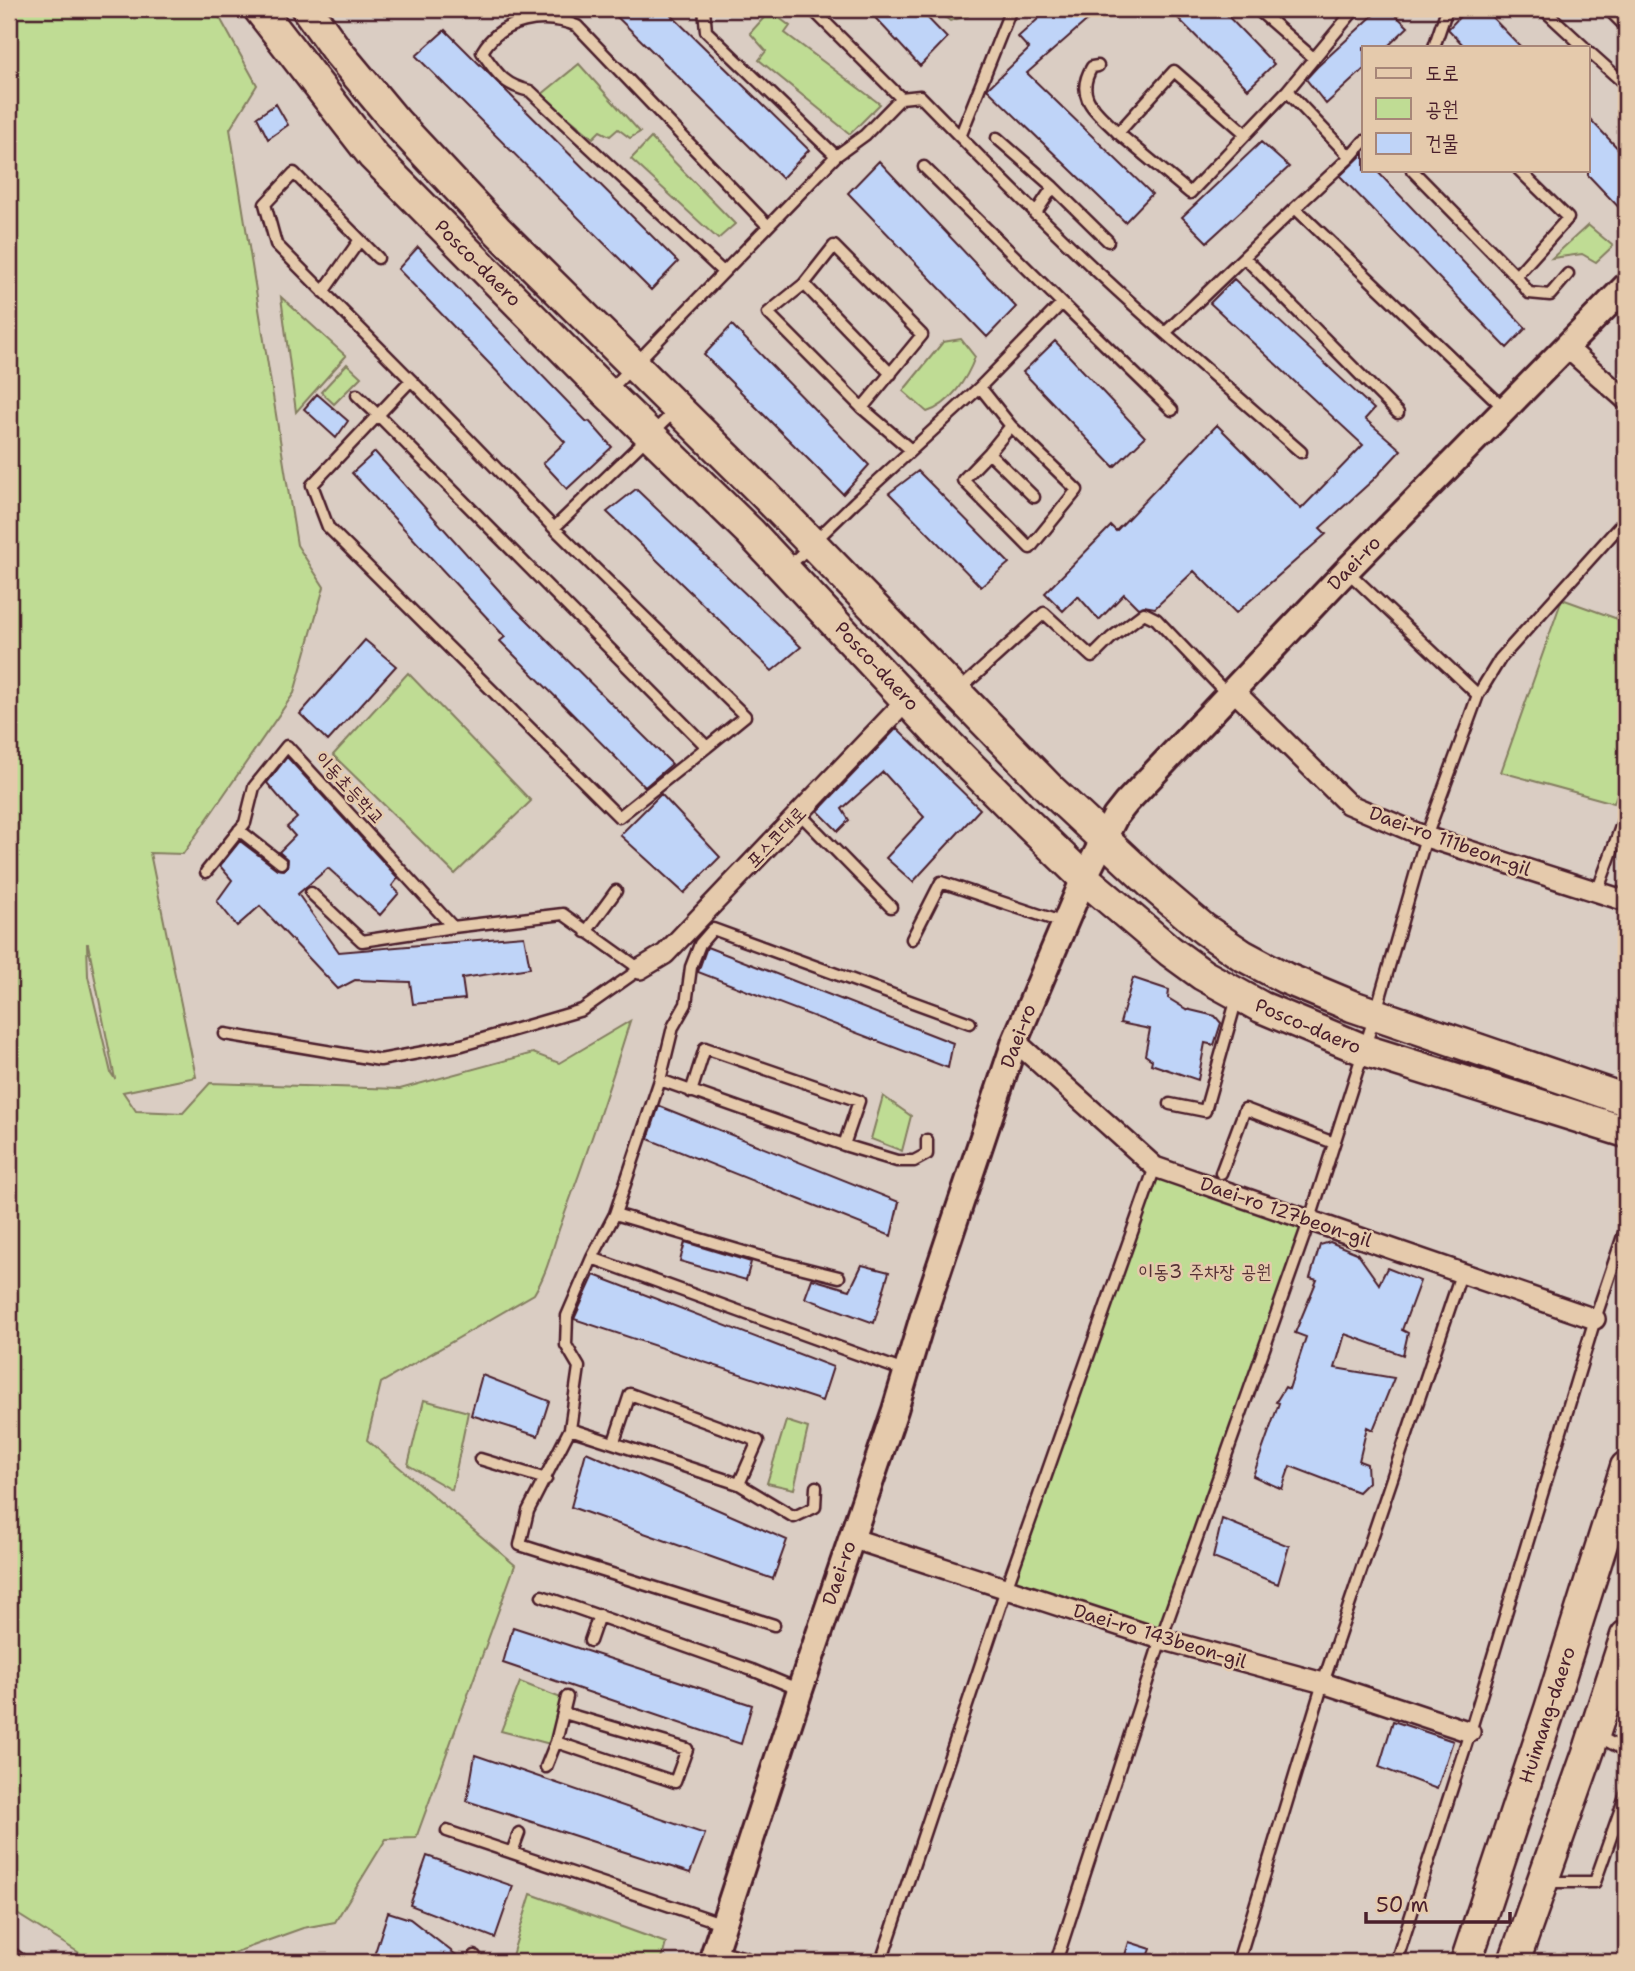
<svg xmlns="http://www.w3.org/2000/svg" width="1635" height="1971" font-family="'Shantell Sans','Poor Story',sans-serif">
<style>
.green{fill:#bfdc94;stroke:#847e60;stroke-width:2;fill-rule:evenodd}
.building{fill:#bfd4f8;stroke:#4a1f2b;stroke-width:2}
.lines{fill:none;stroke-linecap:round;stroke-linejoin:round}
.service-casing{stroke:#4a1f2b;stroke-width:15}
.minor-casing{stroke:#4a1f2b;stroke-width:24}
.tertiary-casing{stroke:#4a1f2b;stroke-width:30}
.primary-casing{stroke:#4a1f2b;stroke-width:35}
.service{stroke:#e5caac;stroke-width:10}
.minor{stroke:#e5caac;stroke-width:19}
.tertiary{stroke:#e5caac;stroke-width:24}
.primary{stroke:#e5caac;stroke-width:30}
.labels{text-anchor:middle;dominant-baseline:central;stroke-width:5;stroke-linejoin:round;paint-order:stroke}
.street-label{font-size:19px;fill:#4a1f2b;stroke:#e5caac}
.park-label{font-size:19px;fill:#563236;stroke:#e5caac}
</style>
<rect width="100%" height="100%" fill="#dacdc3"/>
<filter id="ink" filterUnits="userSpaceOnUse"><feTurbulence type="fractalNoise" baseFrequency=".0143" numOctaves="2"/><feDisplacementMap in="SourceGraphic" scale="14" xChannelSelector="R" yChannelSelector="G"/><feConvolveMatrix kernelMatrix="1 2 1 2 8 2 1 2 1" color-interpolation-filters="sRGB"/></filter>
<g filter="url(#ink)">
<path class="green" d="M9 9H215L257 85 230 129 297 545 324 587 294 693 183 854 150 853 196 1077 123 1092 136 1111 183 1113 210 1083 400 1089 533 1053 559 1063 630 1021C609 1089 586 1157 561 1224 552 1248 548 1272 534 1294L381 1383 367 1440 515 1565 416 1838 386 1839 335 1922 303 1928 208 1962H94L9 1909ZM87 944H88L115 1079 111 1073 88 976Z
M935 9H972L968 16 950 21Z
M770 11 790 26 785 33 880 104 850 134 759 60 766 51 750 33Z
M579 64 640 132 630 138 618 129 610 136 600 131 593 138 541 95Z
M651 138 735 224 718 239 631 159Z
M1588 225 1613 246 1596 262 1582 254 1552 258Z
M281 297 346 356 296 412Z
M961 339 975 357C967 379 950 405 927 412L903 391 943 342Z
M347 364 361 377 334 404 321 392Z
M1562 599 1626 622V766L1614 803 1501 772Z
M408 673 531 801 455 874 333 755Z
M883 1096 911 1116 902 1151 871 1139Z
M1155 1167 1310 1219 1161 1639 1006 1589Z
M424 1400 468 1412 452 1490 408 1465Z
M786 1421 808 1428 794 1489 767 1483Z
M520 1682 561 1698 550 1744 501 1731Z
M531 1894 666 1943 661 1962H510Z"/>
<path class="building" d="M609 9H665L809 150 782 178Z
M867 9H919L947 38 920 66Z
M1049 9H1100L1027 73 1152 194 1125 222 987 89 1029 49 1018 37Z
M1169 9H1221L1274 64 1248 89Z
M1380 9H1389L1408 27 1387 47H1364V69L1326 104 1306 79 1317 67Z
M1467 9H1484L1521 47H1465L1448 29Z
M445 30 678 262 651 290 416 56Z
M276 104 288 125 268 139 257 117Z
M1588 117 1626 157V215L1588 175Z
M1261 142 1289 167 1207 242 1182 217Z
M1364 153V170H1376L1526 328 1507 348 1340 176Z
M879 161 1016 307 987 337 848 193Z
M418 247 587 422 589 421 612 447 567 489 543 463 565 442 398 269Z
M1234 279 1374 409 1365 419 1401 450 1373 480 1320 528 1326 534 1236 613 1194 571 1155 608 1144 606 1138 608 1124 594 1099 620 1078 596 1063 611 1045 593 1111 526 1116 531 1217 425 1301 509 1363 445 1210 303Z
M732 325 869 465 843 494 704 355Z
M1055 341 1145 437 1114 467 1023 372Z
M317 394 348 421 336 438 304 409Z
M375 452 513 606 672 764 645 787 500 641 505 637 352 473Z
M918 471 1009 563 981 587 889 493Z
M636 489 801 647 772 671 607 512Z
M365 640 396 666 328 741 300 714Z
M897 728 980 809 913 882 886 858 924 817 883 772 842 809 849 820 838 831 818 811Z
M287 757 398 878 392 886 399 893 380 915 328 868 298 894 339 952 524 936 530 968 462 978 465 999 413 1004 410 982 355 980 338 989 260 906 237 926 217 901 232 880 220 866 240 841 277 869 283 870 287 867 288 860 279 852 295 836 287 827 297 818 267 783Z
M661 794 720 857 684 893 620 835Z
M707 947 953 1043 948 1068 698 972Z
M1133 978 1169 990 1168 998 1186 1009 1215 1016 1221 1023 1214 1045 1205 1043 1198 1080 1151 1064 1152 1060 1145 1055 1150 1029 1120 1023Z
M659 1106 899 1202 891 1236 648 1139Z
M685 1242 751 1262 746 1280 680 1261Z
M1330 1242 1357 1253 1379 1284 1387 1268 1420 1281 1402 1330 1408 1333 1403 1355 1345 1334 1335 1368 1394 1378 1373 1430 1367 1427 1359 1461 1367 1464 1368 1482 1358 1492 1290 1466 1282 1489 1253 1476 1279 1403 1276 1402 1285 1387 1289 1389 1306 1337 1295 1333 1317 1280 1310 1278 1320 1245Z
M862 1265 889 1272 874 1323 805 1298 812 1279 850 1290Z
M594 1275 833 1367 822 1401 574 1319Z
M482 1375 549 1401 538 1436 471 1415Z
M586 1452 787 1540 773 1579 571 1507Z
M1222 1519 1289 1546 1278 1584 1213 1558Z
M513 1627 752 1705 741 1744 503 1663Z
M1393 1721 1453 1741 1437 1789 1379 1767Z
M475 1755 705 1834 690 1873 467 1801Z
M427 1856 513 1886 495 1938 410 1905Z
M388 1912 410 1919 465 1962H372Z
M1129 1942 1151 1949 1146 1962H1123Z"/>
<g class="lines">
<defs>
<path id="service" d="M704 9 706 31 836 156
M812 9 901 98
M1257 9 1312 57
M1543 9 1584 47
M1608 9 1626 27
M1434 47 1447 9
M1588 51 1626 85
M1098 66 1092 67C1073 98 1098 112 1118 133
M1287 91 1355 9
M1246 134 1174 71 1118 133 1190 193 1287 91 1350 157 1295 208
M960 137 1011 9
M997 138 1053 187
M1350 157 1364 141
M1412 170 1516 276 1568 218 1519 170
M1035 214 1053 187 1108 241
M378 258 294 173 265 204 276 244 411 380
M1245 258 1398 413
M723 272 530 91C503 85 497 73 482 52 501 19 544 12 577 26L768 226
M1516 276 1529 293 1550 295 1568 274
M804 284 891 374
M323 292 359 241
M1062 303 1172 410
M1165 333 1301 452
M980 387 1011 426 1077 490 1030 548 963 480 989 453 1011 426
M608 392 836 156 865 135 901 98 920 96C1000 178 1079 258 1165 333L1295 208 1504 408
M357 395 379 416 707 747 619 817 328 527 312 485 411 380 554 528 745 716 707 747
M862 408 922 335 834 246 804 284 768 313 862 408 911 450
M989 453 1034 497
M554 528 676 410
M786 569 855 502 980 387 1062 303 924 167
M1347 571 1478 695
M959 690 1044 613 1092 657 1111 638 1144 613 1156 619 1228 695
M799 813 891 907
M239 830 281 863
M206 872 245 823 254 787 287 746 453 927
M1597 892 1626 813
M586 932 616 891
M912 939 941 882 1064 923
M225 1034 380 1060 462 1045 582 1010 640 969 563 914 453 927 362 941 311 893
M660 1080 844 1145 897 1161H914L927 1154V1140
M691 1092 705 1048 859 1101 844 1145
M1170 1104 1205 1111 1237 998
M1221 1173 1245 1109 1334 1143
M615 1214 775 1261 839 1277
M592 1258 907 1372
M570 1429 739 1484 794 1517 815 1507 816 1487
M614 1442 630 1394 758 1441 739 1484
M480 1459 546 1479
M542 1596 752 1670 800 1690
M774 1625 520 1545 528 1511 570 1429 579 1367 566 1345 567 1316 592 1258 615 1214 660 1080 673 1027 686 1004 691 967 700 944 713 929 970 1023
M590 1641 599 1615
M1596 1735 1626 1751
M556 1742 675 1782 687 1749 564 1713
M546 1767 556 1742 567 1697
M447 1831 721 1923
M512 1852 519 1833
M1546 1882H1595L1626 1794
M473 1962 475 1956
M881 1962 1006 1589 1155 1167
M1056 1962 1161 1639 1310 1219 1375 1015 1426 837 1478 695 1500 659 1626 519
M1238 1962 1323 1683 1461 1274
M1396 1962 1470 1732 1595 1319 1626 1227"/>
<path id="minor" d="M1565 346 1626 400
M1233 690 1348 804 1426 837 1626 901
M640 969 665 954 908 699
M1015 1041 1155 1167 1595 1319
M851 1538 1161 1639 1323 1683 1470 1732
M714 1954 744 1962
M9 1957 16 1962"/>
<path id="tertiary" d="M711 1962 800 1690 895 1410 924 1313 1015 1041 1084 878 1115 817 1126 803 1347 570 1626 286"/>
<path id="primary" d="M259 9 373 156 607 393 750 532 944 740 1017 813 1084 878 1170 951 1203 975 1261 1007 1364 1050 1626 1132
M307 9 337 51 396 122 498 231 764 494 1050 789 1157 889 1204 929 1242 955 1285 978 1352 1006 1626 1100
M1466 1962 1550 1709 1626 1467
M1514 1962 1590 1747 1626 1636"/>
</defs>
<use href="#service" class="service-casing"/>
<use href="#minor" class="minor-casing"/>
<use href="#tertiary" class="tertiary-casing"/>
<use href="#primary" class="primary-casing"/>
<use href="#service" class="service"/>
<use href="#minor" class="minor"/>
<use href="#tertiary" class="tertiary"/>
<use href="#primary" class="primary"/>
</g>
</g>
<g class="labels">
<g class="street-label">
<text transform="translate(478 263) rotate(45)">Posco-daero</text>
<text transform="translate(1354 563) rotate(-46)">Daei-ro</text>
<text transform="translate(877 666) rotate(47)">Posco-daero</text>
<text transform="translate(350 788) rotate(47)">이동초등학교</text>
<text transform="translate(776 837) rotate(-46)">포스코대로</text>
<text transform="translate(1450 841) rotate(20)">Daei-ro 111beon-gil</text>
<text transform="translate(1308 1026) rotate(23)">Posco-daero</text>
<text transform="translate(1018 1036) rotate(-69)">Daei-ro</text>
<text transform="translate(1286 1212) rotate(19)">Daei-ro 127beon-gil</text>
<text transform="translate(839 1573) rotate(-71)">Daei-ro</text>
<text transform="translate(1160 1636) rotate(17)">Daei-ro 143beon-gil</text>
<text transform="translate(1547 1715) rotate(-72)">Huimang-daero</text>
</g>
<g class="park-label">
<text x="1205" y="1271">이동3 주차장 공원</text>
</g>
</g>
<rect width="1635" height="1971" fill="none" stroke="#e5caac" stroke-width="35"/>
<rect x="18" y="18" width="1600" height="1936" fill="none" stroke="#4a1f2b" stroke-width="2.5" filter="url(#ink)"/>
<rect x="1362" y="46" width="228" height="126" fill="#e5caac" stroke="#a78678" stroke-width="2"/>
<rect x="1376" y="68" width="35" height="10" fill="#e5caac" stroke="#a78678" stroke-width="2"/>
<text x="1425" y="80" font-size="21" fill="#4a1f2b">도로</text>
<rect x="1376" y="98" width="35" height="21" fill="#bfdc94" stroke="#a78678" stroke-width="2"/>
<text x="1425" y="116" font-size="21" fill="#4a1f2b">공원</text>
<rect x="1376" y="133" width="35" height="21" fill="#bfd4f8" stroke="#a78678" stroke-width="2"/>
<text x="1425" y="150" font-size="21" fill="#4a1f2b">건물</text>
<path d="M1366 1912v10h144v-10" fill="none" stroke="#4a1f2b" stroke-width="3.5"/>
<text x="1376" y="1912" font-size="21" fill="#4a1f2b" stroke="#e5caac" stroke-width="5" paint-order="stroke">50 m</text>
</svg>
